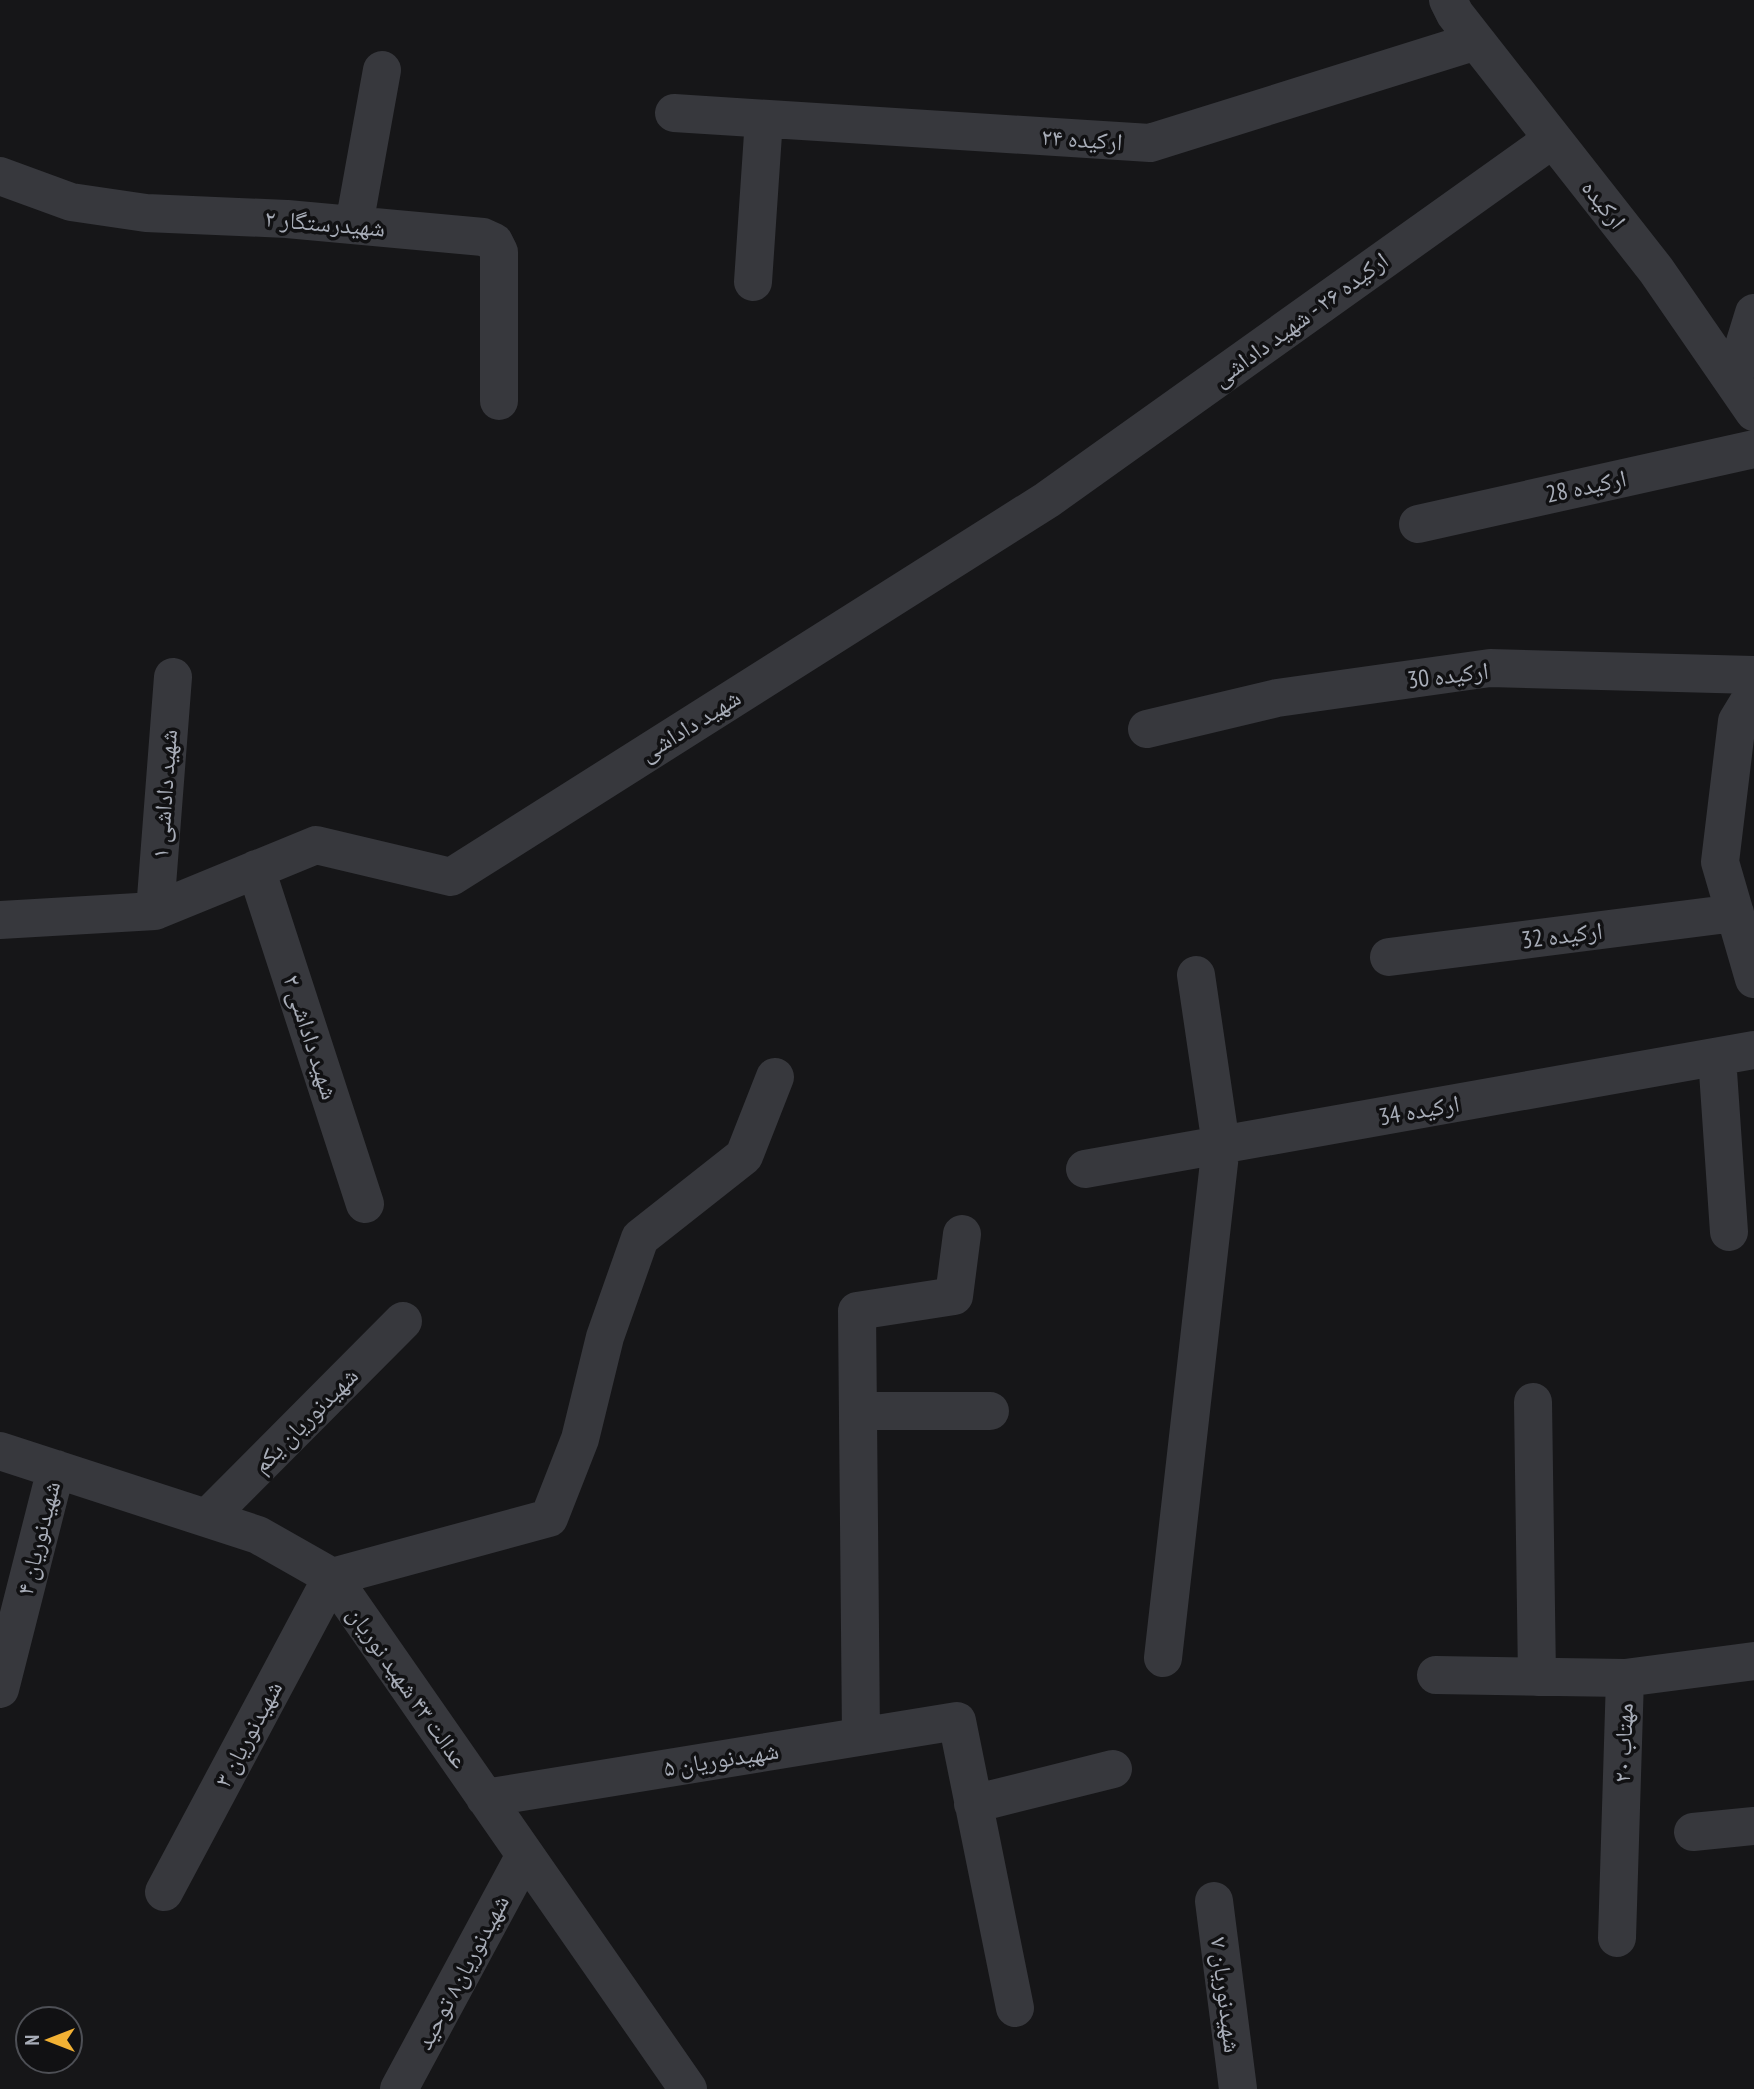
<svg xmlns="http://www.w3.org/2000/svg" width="1754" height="2089" font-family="'PT Sans Narrow','Noto Naskh Arabic',sans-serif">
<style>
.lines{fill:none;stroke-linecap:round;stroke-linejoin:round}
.minor{stroke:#37383d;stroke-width:38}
.labels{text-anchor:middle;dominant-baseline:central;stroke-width:7;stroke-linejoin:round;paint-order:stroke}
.street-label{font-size:24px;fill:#a8adb8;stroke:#111113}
</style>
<rect width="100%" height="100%" fill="#161618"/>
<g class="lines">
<path class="minor" d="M1448 0 1455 14 1656 270 1754 412
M674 113 1150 143 1476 41
M0 176 71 202 146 213 287 219 483 237 494 242 499 252V401
M354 225 382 70
M753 282 764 119
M1733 381 1754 313
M1418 524 1754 449
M1754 693 1737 721 1720 862 1754 979
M1147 729 1277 698 1490 668 1754 675
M256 869 365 1204
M155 911 173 677
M0 920 155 911 316 845 451 877 1047 500 1553 139
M1389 957 1735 913
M1717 1057 1729 1232
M1085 1169 1754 1050
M1533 1402 1537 1677
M858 1411H990
M0 1451 258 1535 332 1577 688 2089
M207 1518 403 1321
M1163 1658 1221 1145 1196 975
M1436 1675 1625 1678
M0 1689 56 1469
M861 1736 857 1311 954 1296 962 1234
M485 1798 957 1721 1015 2008
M973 1804 1113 1769
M1693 1832 1754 1826
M164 1892 332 1577 549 1518 580 1439 605 1337 640 1238 744 1156 775 1077
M1214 1901 1238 2089
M1617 1938 1625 1678 1754 1661
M399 2089 525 1855"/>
</g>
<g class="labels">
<g class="street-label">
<text transform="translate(1082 139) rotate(4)">ارکیده ۲۴</text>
<text transform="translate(1604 204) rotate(52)">ارکیده</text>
<text transform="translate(325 223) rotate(5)">شهیدرستگار ۲</text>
<text transform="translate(1300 319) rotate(-36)">ارکیده ۲۶ - شهید داداشی</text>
<text transform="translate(1586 486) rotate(-12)">ارکیده 28</text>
<text transform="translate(1448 675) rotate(-7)">ارکیده 30</text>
<text transform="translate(690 725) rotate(-32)">شهید داداشی</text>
<text transform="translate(164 794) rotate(-86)">شهید داداشی ۱</text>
<text transform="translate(1562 935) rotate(-7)">ارکیده 32</text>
<text transform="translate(311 1037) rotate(72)">شهید داداشی ۲</text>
<text transform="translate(1419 1110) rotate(-10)">ارکیده 34</text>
<text transform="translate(305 1420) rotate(-45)">شهیدنوریان یکم</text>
<text transform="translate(38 1538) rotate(-76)">شهیدنوریان ۴</text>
<text transform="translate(408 1687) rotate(55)">عدالت ۴۳ شهید نوریان</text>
<text transform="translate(248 1734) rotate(-62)">شهیدنوریان ۳</text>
<text transform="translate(1623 1743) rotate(-88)">مهتاب ۲۰</text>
<text transform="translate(721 1759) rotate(-9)">شهیدنوریان ۵</text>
<text transform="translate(462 1972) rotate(-62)">شهیدنوریان۸ توحید</text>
<text transform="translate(1226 1995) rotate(83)">شهیدنوریان ۷</text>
</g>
</g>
<g transform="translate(49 2040) rotate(270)"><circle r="33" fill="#111113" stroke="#4d4f55" stroke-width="2"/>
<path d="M0-5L12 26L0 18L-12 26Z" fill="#f2b134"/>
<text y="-10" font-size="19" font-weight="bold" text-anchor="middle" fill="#a8adb8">N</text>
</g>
</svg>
